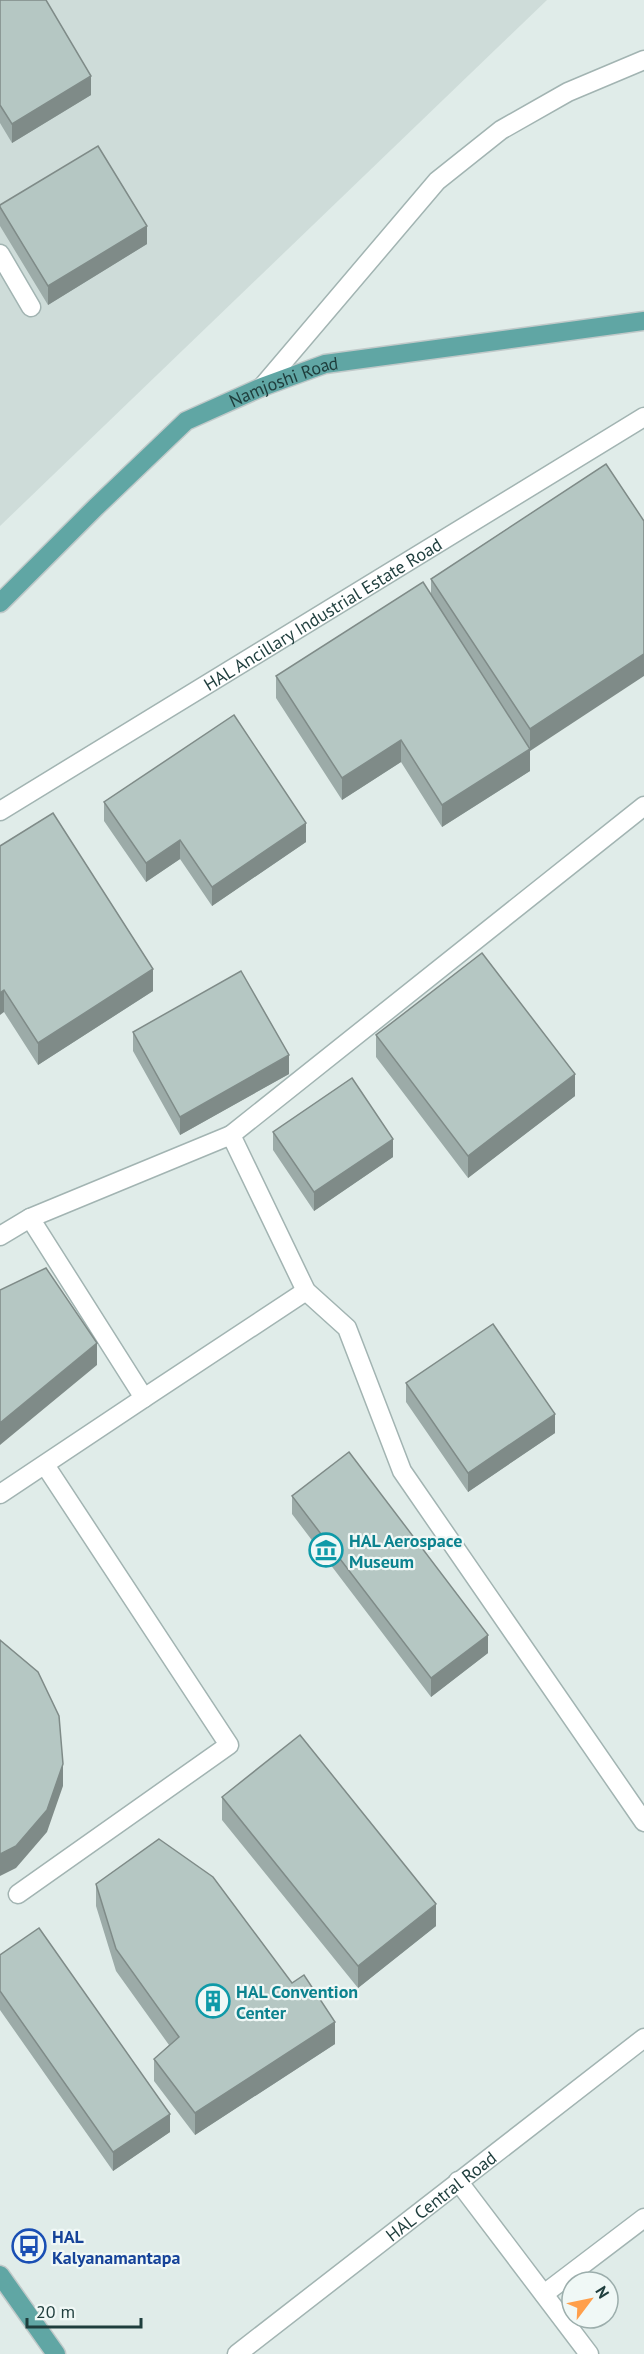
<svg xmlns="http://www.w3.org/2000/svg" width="644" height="2354" font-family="'PT Sans',sans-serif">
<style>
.built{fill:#cedcd9}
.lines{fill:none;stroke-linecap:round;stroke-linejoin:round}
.minor-casing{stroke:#a2b4b2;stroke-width:21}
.major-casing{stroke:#c0c9c9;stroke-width:21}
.minor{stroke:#fff;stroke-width:18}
.major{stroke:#60a6a4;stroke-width:18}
.wall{fill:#9caba8}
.shaded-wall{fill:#7f8b88}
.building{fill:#b5c7c3;stroke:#7f8b88;stroke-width:1.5}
.labels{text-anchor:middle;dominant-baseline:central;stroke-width:4.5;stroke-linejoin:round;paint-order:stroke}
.street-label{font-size:18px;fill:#1f3e3d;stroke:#f0f8f6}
.culture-label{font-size:18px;font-weight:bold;fill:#0d838f;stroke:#f0f8f6;text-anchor:start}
.transit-label{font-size:18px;font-weight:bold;fill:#164399;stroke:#f0f8f6;text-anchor:start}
</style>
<rect width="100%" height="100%" fill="#e0ece9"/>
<path class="built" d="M0 0H547L0 526Z"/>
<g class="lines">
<defs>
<g id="minor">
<path d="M0 254 31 307"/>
<path d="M262 387 437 181 501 130 568 92 644 60"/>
<path id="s1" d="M0 811 644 417"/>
<path d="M231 1135 644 806"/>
<path d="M30 1218 231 1135 306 1291 347 1328 402 1471 644 1822"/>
<path d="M0 1236 30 1218 144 1398 0 1494"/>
<path d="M144 1398 306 1291"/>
<path d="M18 1894 229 1745 45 1465"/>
<path d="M458 2181 589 2354"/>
<path d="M544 2294 644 2218"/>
<path id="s2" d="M237 2354 644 2038"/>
</g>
<g id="major">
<path id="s3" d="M0 603 96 507 186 421 262 387 325 364 644 321"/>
<path d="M0 2275 56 2354"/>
</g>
</defs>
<use href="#minor" class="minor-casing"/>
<use href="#major" class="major-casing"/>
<use href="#minor" class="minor"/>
<use href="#major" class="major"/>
</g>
<path class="wall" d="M0 0 91 95 12 143 0 123Z
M0 205 147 244 48 305 0 226Z
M606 464 530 751V771L442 827 401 762 342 800 276 698V676L431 594V579Z
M104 802 306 842 212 906 180 859 146 882 104 821Z
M0 846 153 991 38 1065 4 1012Z
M133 1032 289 1074 180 1135 133 1051Z
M376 1035 575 1096 468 1178 376 1057Z
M273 1132 393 1157 314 1211 273 1150Z
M406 1383 555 1433 468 1492 406 1402Z
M292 1496 488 1653 431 1697 292 1514Z
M222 1797 436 1926 358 1988 222 1820Z
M96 1884 335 2044 195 2135 154 2081V2059L169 2045 116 1971 96 1906Z
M0 1955 170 2132 113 2171 0 2010Z"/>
<path class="shaded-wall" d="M91 76V95L12 143V124Z
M147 226V244L48 305V286Z
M644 654V676L530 751V771L442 827V805L530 749V729Z
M401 740V762L342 800V778Z
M306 823V842L212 906V887Z
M180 840V859L146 882V863Z
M153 969V991L38 1065V1043Z
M4 990V1012L0 1015V993Z
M289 1055V1074L180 1135V1117Z
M575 1074V1096L468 1178V1156Z
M393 1139V1157L314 1211V1192Z
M97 1343V1365L0 1445V1423Z
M555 1414V1433L468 1492V1473Z
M488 1635V1653L431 1697V1678Z
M63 1764V1786L47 1832 16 1868 0 1876V1854Z
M436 1904V1926L358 1988V1966Z
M335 2022V2044L195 2135V2113Z
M170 2114V2132L113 2171V2152Z"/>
<path class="building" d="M0 0H46L91 76 12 124 0 105Z
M98 146 147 226 48 286 0 207V205Z
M606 464 644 521V654L530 729 431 579Z
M423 582 530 749 442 805 401 740 342 778 276 676Z
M234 715 306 823 212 887 180 840 146 863 104 802Z
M53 813 153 969 38 1043 4 990 0 993V846Z
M482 953 575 1074 468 1156 376 1035Z
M241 971 289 1055 180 1117 133 1032Z
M352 1078 393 1139 314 1192 273 1132Z
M46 1268 97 1343 0 1423V1290Z
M493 1324 555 1414 468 1473 406 1383Z
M349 1452 488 1635 431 1678 292 1496Z
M0 1640 38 1672 59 1716 63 1764 47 1810 16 1846 0 1854Z
M300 1735 436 1904 358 1966 222 1797Z
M159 1839 213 1877 292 1983 304 1975 335 2022 195 2113 154 2059 179 2037 116 1949 96 1884Z
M39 1928 170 2114 113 2152 0 1991V1955Z"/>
<defs>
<symbol id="museum-ring" viewBox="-11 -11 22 22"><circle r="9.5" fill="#f0f8f6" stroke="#0f9aa8" stroke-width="1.5"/><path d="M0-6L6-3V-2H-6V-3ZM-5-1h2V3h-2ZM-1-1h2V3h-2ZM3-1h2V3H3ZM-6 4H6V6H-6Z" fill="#0f9aa8"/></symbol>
<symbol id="building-ring" viewBox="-11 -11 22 22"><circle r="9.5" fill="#f0f8f6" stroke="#0f9aa8" stroke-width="1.5"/><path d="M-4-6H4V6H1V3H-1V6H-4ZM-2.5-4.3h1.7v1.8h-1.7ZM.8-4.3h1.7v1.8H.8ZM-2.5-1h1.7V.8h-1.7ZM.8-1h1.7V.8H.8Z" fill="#0f9aa8"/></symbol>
<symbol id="bus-ring" viewBox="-11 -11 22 22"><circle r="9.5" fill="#f0f8f6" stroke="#1a4fb4" stroke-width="1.5"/><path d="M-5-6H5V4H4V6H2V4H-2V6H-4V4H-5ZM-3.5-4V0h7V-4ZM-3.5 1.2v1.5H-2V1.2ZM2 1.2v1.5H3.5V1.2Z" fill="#1a4fb4"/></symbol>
</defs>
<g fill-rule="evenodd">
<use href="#museum-ring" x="307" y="1531" width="38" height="38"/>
<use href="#building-ring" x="194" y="1982" width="38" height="38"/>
<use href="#bus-ring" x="10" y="2227" width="38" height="38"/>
</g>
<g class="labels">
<g class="street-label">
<text stroke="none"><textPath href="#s3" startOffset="366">Namjoshi Road</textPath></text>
<text stroke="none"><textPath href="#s1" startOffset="378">HAL Ancillary Industrial Estate Road</textPath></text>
<text stroke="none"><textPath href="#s2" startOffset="258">HAL Central Road</textPath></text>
</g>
<g class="culture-label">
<text x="349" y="1540">HAL Aerospace<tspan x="349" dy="21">Museum</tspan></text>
<text x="236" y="1991">HAL Convention<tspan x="236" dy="21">Center</tspan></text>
</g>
<g class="transit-label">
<text x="52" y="2236">HAL<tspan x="52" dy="21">Kalyanamantapa</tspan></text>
</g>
</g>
<g transform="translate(590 2300) rotate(58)"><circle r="28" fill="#f0f8f6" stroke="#9caeac" stroke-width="1.5"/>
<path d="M0-4.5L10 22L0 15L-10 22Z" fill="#ff9f4b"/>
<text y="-9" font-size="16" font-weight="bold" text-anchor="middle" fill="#1f3e3d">N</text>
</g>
<path d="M27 2318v9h114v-9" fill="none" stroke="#1f3e3d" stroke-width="3"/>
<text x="36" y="2318" font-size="18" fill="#1f3e3d" stroke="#f0f8f6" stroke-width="4.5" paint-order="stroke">20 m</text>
</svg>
